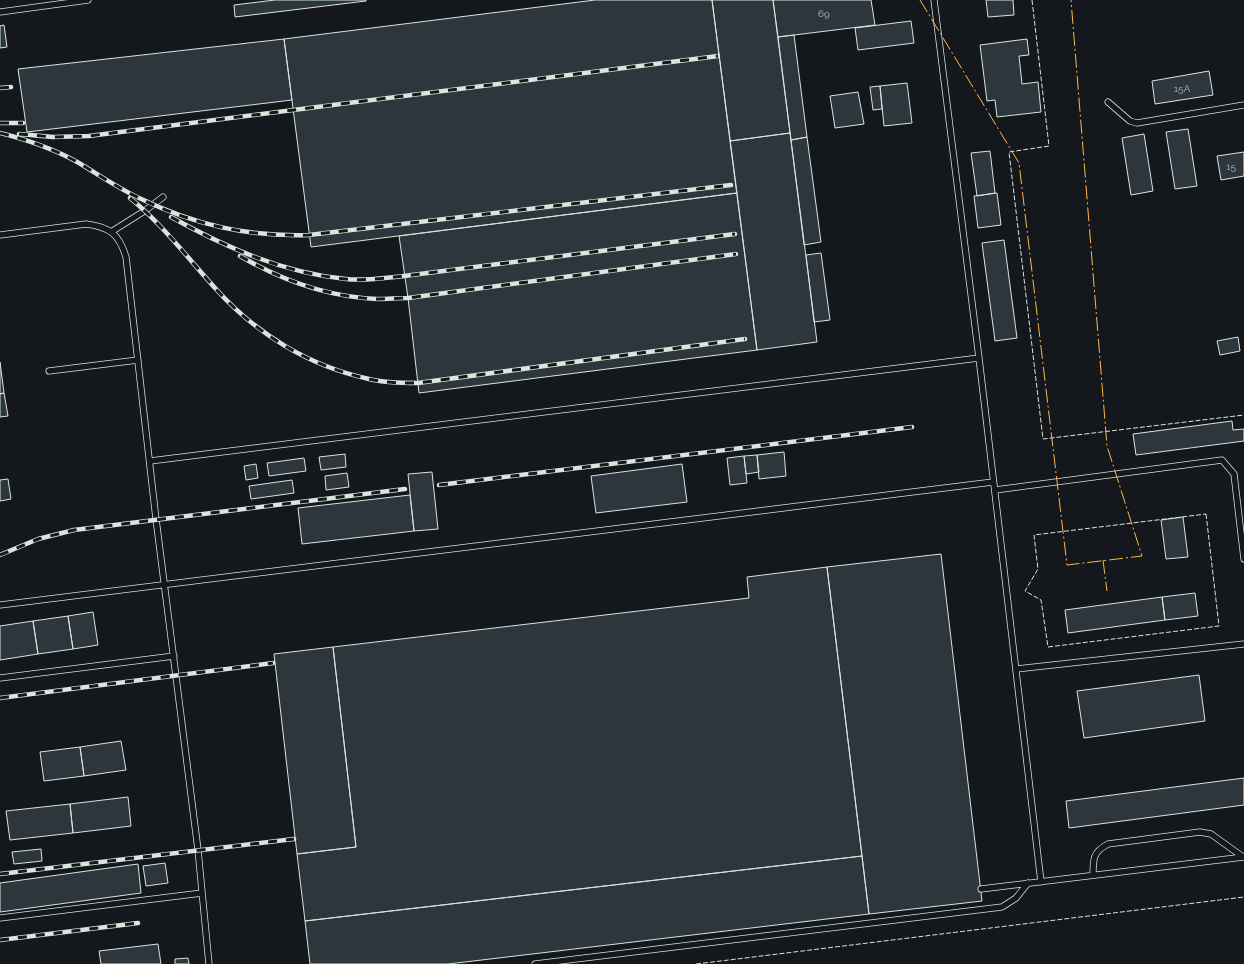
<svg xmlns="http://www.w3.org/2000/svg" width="1244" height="964" font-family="Raleway,sans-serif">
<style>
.building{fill:#2c363c;stroke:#d8e6dc}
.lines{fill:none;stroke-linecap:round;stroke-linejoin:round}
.service-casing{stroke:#d8e6dc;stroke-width:7}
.service{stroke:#14181c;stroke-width:5.5}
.rail-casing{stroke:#d8e6dc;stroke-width:4.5}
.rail{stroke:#14181c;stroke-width:3;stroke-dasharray:9;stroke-linecap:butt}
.fence{stroke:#d8e6dc;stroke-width:1;stroke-dasharray:5 2;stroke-linecap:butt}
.power{stroke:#ffb74d;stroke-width:1;stroke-dasharray:14 3 2 3;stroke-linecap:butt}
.labels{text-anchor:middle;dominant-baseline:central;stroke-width:3;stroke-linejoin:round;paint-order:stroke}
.number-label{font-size:10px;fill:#adbab4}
</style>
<rect width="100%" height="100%" fill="#14181c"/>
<path class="building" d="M275 0H366V1L235 17 234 5Z
M595 0H712L737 193 311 247 284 39Z
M712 0H773L790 133 730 141Z
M773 0H871L875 25 778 37Z
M986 0H1013L1014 15 988 17Z
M911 21 914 43 858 50 855 28Z
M4 25 7 47 0 48V26Z
M794 35 807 137 791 140 778 37Z
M284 39 292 100 27 132 18 69Z
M1027 39 1029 55 1019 56 1022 84 1038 82 1041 112 997 117 995 100 987 101 980 45Z
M1209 71 1213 95 1155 104 1152 81Z
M907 83 912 123 884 126 880 86Z
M880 86 882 109 873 110 870 87Z
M858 92 864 124 835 128 830 96Z
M1188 129 1197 186 1175 189 1166 132Z
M790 133 817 342 757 350 730 141Z
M1144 134 1153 191 1131 195 1122 138Z
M807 137 821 242 804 245 791 140Z
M990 151 995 193 977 196 971 153Z
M1244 152V176L1221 180 1217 156Z
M737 193 757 350 419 393 408 298 399 236Z
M997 193 1001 225 978 228 974 196Z
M1004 240 1017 338 995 341 982 243Z
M821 253 830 320 814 322 806 255Z
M1238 337 1240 351 1220 355 1217 341Z
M0 362 4 393 0 394Z
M4 393 8 416 0 417V394Z
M1232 421 1233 430 1244 429V441L1136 455 1133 434Z
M784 452 786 476 759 479 757 455Z
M345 454 346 467 321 470 319 457Z
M757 455 759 472 746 474 744 456Z
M744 456 747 483 730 485 727 458Z
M304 458 306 471 269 476 267 463Z
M256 464 258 478 246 480 244 466Z
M682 464 687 502 596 513 591 476Z
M432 472 438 529 414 531 408 474Z
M347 473 349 487 326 490 325 476Z
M8 479 11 499 0 501V480Z
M292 480 294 493 251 499 249 486Z
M410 495 414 531 302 544 298 508Z
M1183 517 1188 557 1166 559 1161 520Z
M941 554 982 901 869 914 827 567Z
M827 567 862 856 305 921 297 854 356 847 333 647 749 598 747 577Z
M1195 593 1198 616 1165 620 1162 597Z
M1162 597 1165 620 1068 633 1065 610Z
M93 612 98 645 73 649 68 616Z
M68 616 73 649 38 654 33 621Z
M33 621 38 654 0 660V626Z
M333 647 356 847 297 854 274 654Z
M1199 675 1205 721 1084 738 1077 691Z
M121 741 126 770 84 776 80 747Z
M80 747 84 776 44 781 40 752Z
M1244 778V805L1069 828 1066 801Z
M128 797 131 826 73 833 70 804Z
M70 804 73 833 10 840 6 811Z
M41 849 42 861 14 864 12 852Z
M862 856 869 914 448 964H310L305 921Z
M165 863 168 883 146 886 143 866Z
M138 864 141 893 0 912V883Z
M158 944 161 964H101L99 951Z
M188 958 189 964H175V959Z"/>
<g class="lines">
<defs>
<path id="service" d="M934 0 979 358 1041 882
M0 12 88 0
M1108 102 1130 121 1137 123 1244 105
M111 232 146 210 163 197
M0 235 86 224C110 227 119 234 126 257L156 519 198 850 209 964
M49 371 138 360
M150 461 979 358
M995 490 1222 460 1234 474 1244 559
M0 605 993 482
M1016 669 1244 644
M0 678 174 656
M1093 875C1093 859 1093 852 1108 844L1200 832 1211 834 1243 857
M981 889 1244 857
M0 918 202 893
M535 964 1002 907 1016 898 1028 883"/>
</defs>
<use href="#service" class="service-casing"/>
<use href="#service" class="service"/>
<defs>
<path id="rail" d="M0 88 11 87
M0 123H23
M0 133C28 140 54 149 79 163 99 175 118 188 139 198 195 225 247 237 309 235L731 185
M19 134 53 137 89 136 718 56
M130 198C163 225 186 256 215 288 256 334 309 366 369 379 385 383 402 383 418 383L745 339
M171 217C225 247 283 273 346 279 365 281 385 278 404 276L735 234
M240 256C281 280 329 297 377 299 387 299 398 298 408 298L736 254
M439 485 912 427
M0 555 38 539 74 530 405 489
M0 698 273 663
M0 874 294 839
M0 940 138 923"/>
</defs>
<use href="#rail" class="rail-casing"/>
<use href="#rail" class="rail"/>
<path class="fence" d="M1032 0 1049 146 1009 152 1043 439 1244 415
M1206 514 1219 626 1048 647 1041 600 1025 591 1038 569 1034 535Z
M696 964 1244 897"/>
<path class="power" d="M920 0 1019 163 1067 565 1142 556 1107 446 1071 0
M1103 560 1107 591"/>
</g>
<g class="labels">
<g class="number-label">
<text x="824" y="13">69</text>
<text x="1182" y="88">15A</text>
<text x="1231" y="166">15</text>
</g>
</g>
</svg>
